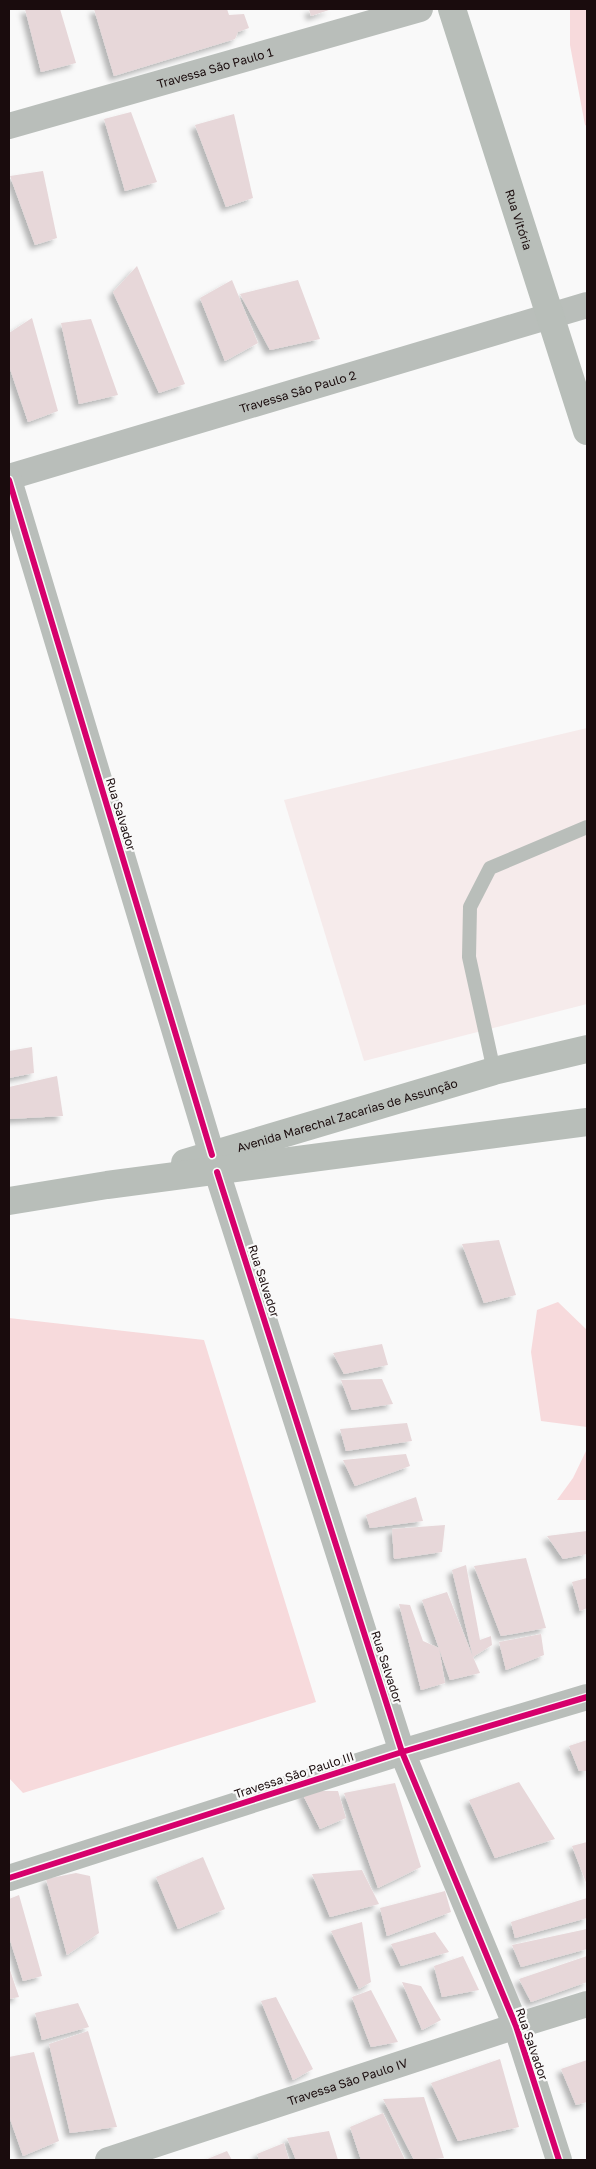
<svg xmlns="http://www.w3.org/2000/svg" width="596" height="2169" font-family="'Golos Text',sans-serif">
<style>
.built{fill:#f6ebeb}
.green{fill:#f7dadc}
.building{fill:#e7d7d9;filter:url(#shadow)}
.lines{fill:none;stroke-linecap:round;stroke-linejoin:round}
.lane{stroke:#b9beba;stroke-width:14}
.street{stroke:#b9beba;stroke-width:26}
.secondary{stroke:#b8beb9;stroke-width:28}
.cycleway-casing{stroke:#f9f9f9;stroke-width:9}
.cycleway{stroke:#d6006c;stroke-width:6}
.labels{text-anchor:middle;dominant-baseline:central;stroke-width:4.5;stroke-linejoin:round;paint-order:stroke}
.street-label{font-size:12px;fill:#1a0c0d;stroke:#f9f9f9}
</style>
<defs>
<filter id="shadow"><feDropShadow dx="-4.5" dy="4.5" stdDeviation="2.5" flood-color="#0004"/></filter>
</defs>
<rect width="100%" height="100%" fill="#f9f9f9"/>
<path class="built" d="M587 728V1004L364 1061 284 800Z"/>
<path class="green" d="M570 9H587V126L585 125 570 45Z
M558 1302 587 1330V1427L541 1421 531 1352 537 1310Z
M9 1318 204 1340 316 1702 23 1793 9 1778Z
M586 1451 587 1500H557L573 1478Z"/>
<path class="building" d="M25 9H60L76 63 41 72Z
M94 9H227L229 15 244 14 249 28 238 32 235 39 114 76Z
M309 9H332L311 16Z
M131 112 157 182 125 191 104 119Z
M234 114 253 198 226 207 195 125Z
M43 171 57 238 35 245 10 176Z
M137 266 185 384 159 393 113 292Z
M232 280 258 343 225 361 200 298Z
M298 280 320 339 270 350 240 294Z
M32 318 58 411 28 422 9 366V333Z
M91 319 118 395 79 404 61 323Z
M32 1047 34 1073 9 1078V1051Z
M57 1076 63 1116 9 1119V1087Z
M499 1240 516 1295 484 1303 462 1244Z
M382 1344 388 1365 344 1374 333 1353Z
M382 1379 393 1404 352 1410 341 1380Z
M407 1423 412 1441 346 1451 340 1429Z
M406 1454 410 1466 355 1486 343 1460Z
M416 1497 423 1521 370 1528 366 1515Z
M445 1525 442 1552 394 1559 392 1529Z
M587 1531V1554L563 1559 547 1536Z
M526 1558 546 1628 501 1636 474 1566Z
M466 1565 480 1640 491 1636 492 1645 473 1657 452 1570Z
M587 1578V1608L580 1611 572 1582Z
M447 1592 473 1657 480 1673 450 1680 422 1600Z
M399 1604 410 1605 423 1641 439 1648 445 1683 421 1690Z
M541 1634 544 1655 506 1670 499 1642Z
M587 1740V1771H579L569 1746Z
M519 1782 555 1839 495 1858 469 1800Z
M395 1783 421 1867 378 1888 344 1793Z
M301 1791H338L346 1818 320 1829Z
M587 1842V1885L572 1846Z
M203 1857 225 1909 178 1929 156 1877Z
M362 1870 379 1904 330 1917 312 1874Z
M76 1873 90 1876 99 1933 67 1955 46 1879Z
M445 1891 451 1912 387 1936 380 1908Z
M19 1895 42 1976 23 1981 9 1937V1899Z
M587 1898V1918L515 1938 511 1922Z
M362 1922 371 1982 359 1989 331 1931Z
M587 1929V1949L521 1967 512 1945Z
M435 1932 449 1952 401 1966 391 1944Z
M463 1956 479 1990 442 1997 434 1966Z
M587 1956V1982L531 2002 519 1979Z
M9 1967 19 1997 9 1999Z
M402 1982 421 1986 441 2020 422 2030Z
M371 1990 398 2042 371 2047 352 1997Z
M276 1997 313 2069 293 2080 261 2001Z
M78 2003 89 2027 42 2040 35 2013Z
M88 2031 117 2127 70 2133 49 2044Z
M34 2052 59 2141 23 2156 9 2116V2057Z
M500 2059 519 2127 458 2141 431 2083Z
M587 2060V2102L576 2105 561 2069Z
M424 2097 444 2158 414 2160 383 2099Z
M383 2113 405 2160H361L350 2127Z
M329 2131 338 2160H296L287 2138Z
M284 2143 289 2160H259L257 2154Z
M227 2151 232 2160H205Z"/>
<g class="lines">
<path class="lane" d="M494 1071 469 957 470 907 490 868 587 827"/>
<g class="street">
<path id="s1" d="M9 126 420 9"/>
<path id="s2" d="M9 477 587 305"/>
<path d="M9 480 212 1155"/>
<path d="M217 1172 402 1752 516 2026 559 2160"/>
<path d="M9 1878 402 1752 587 1697"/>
<path id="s3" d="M108 2160 516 2026 587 2004"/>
</g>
<g class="secondary">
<path id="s4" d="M452 9 587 431"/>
<path id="s5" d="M185 1163 494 1071 587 1049"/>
<path d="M9 1201 107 1185 587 1122"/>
</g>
<defs>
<path id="cycleway" d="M9 480 212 1155
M217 1172 402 1752 516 2026 559 2160
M9 1878 402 1752 587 1697"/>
</defs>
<use href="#cycleway" class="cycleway-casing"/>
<use href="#cycleway" class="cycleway"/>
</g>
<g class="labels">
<g class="street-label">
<text stroke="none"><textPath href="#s1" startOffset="214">Travessa São Paulo 1</textPath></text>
<text stroke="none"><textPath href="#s4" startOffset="221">Rua Vitória</textPath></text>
<text stroke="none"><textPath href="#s2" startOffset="301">Travessa São Paulo 2</textPath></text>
<text transform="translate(121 814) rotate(73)">Rua Salvador</text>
<text stroke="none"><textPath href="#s5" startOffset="169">Avenida Marechal Zacarias de Assunção</textPath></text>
<text transform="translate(264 1281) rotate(72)">Rua Salvador</text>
<text transform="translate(387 1667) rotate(72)">Rua Salvador</text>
<text transform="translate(294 1775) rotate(-18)">Travessa São Paulo III</text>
<text transform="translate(532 2044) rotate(71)">Rua Salvador</text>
<text stroke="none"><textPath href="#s3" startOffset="252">Travessa São Paulo IV</textPath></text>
</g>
</g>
<rect width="596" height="2169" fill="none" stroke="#1a0c0d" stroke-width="20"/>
</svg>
